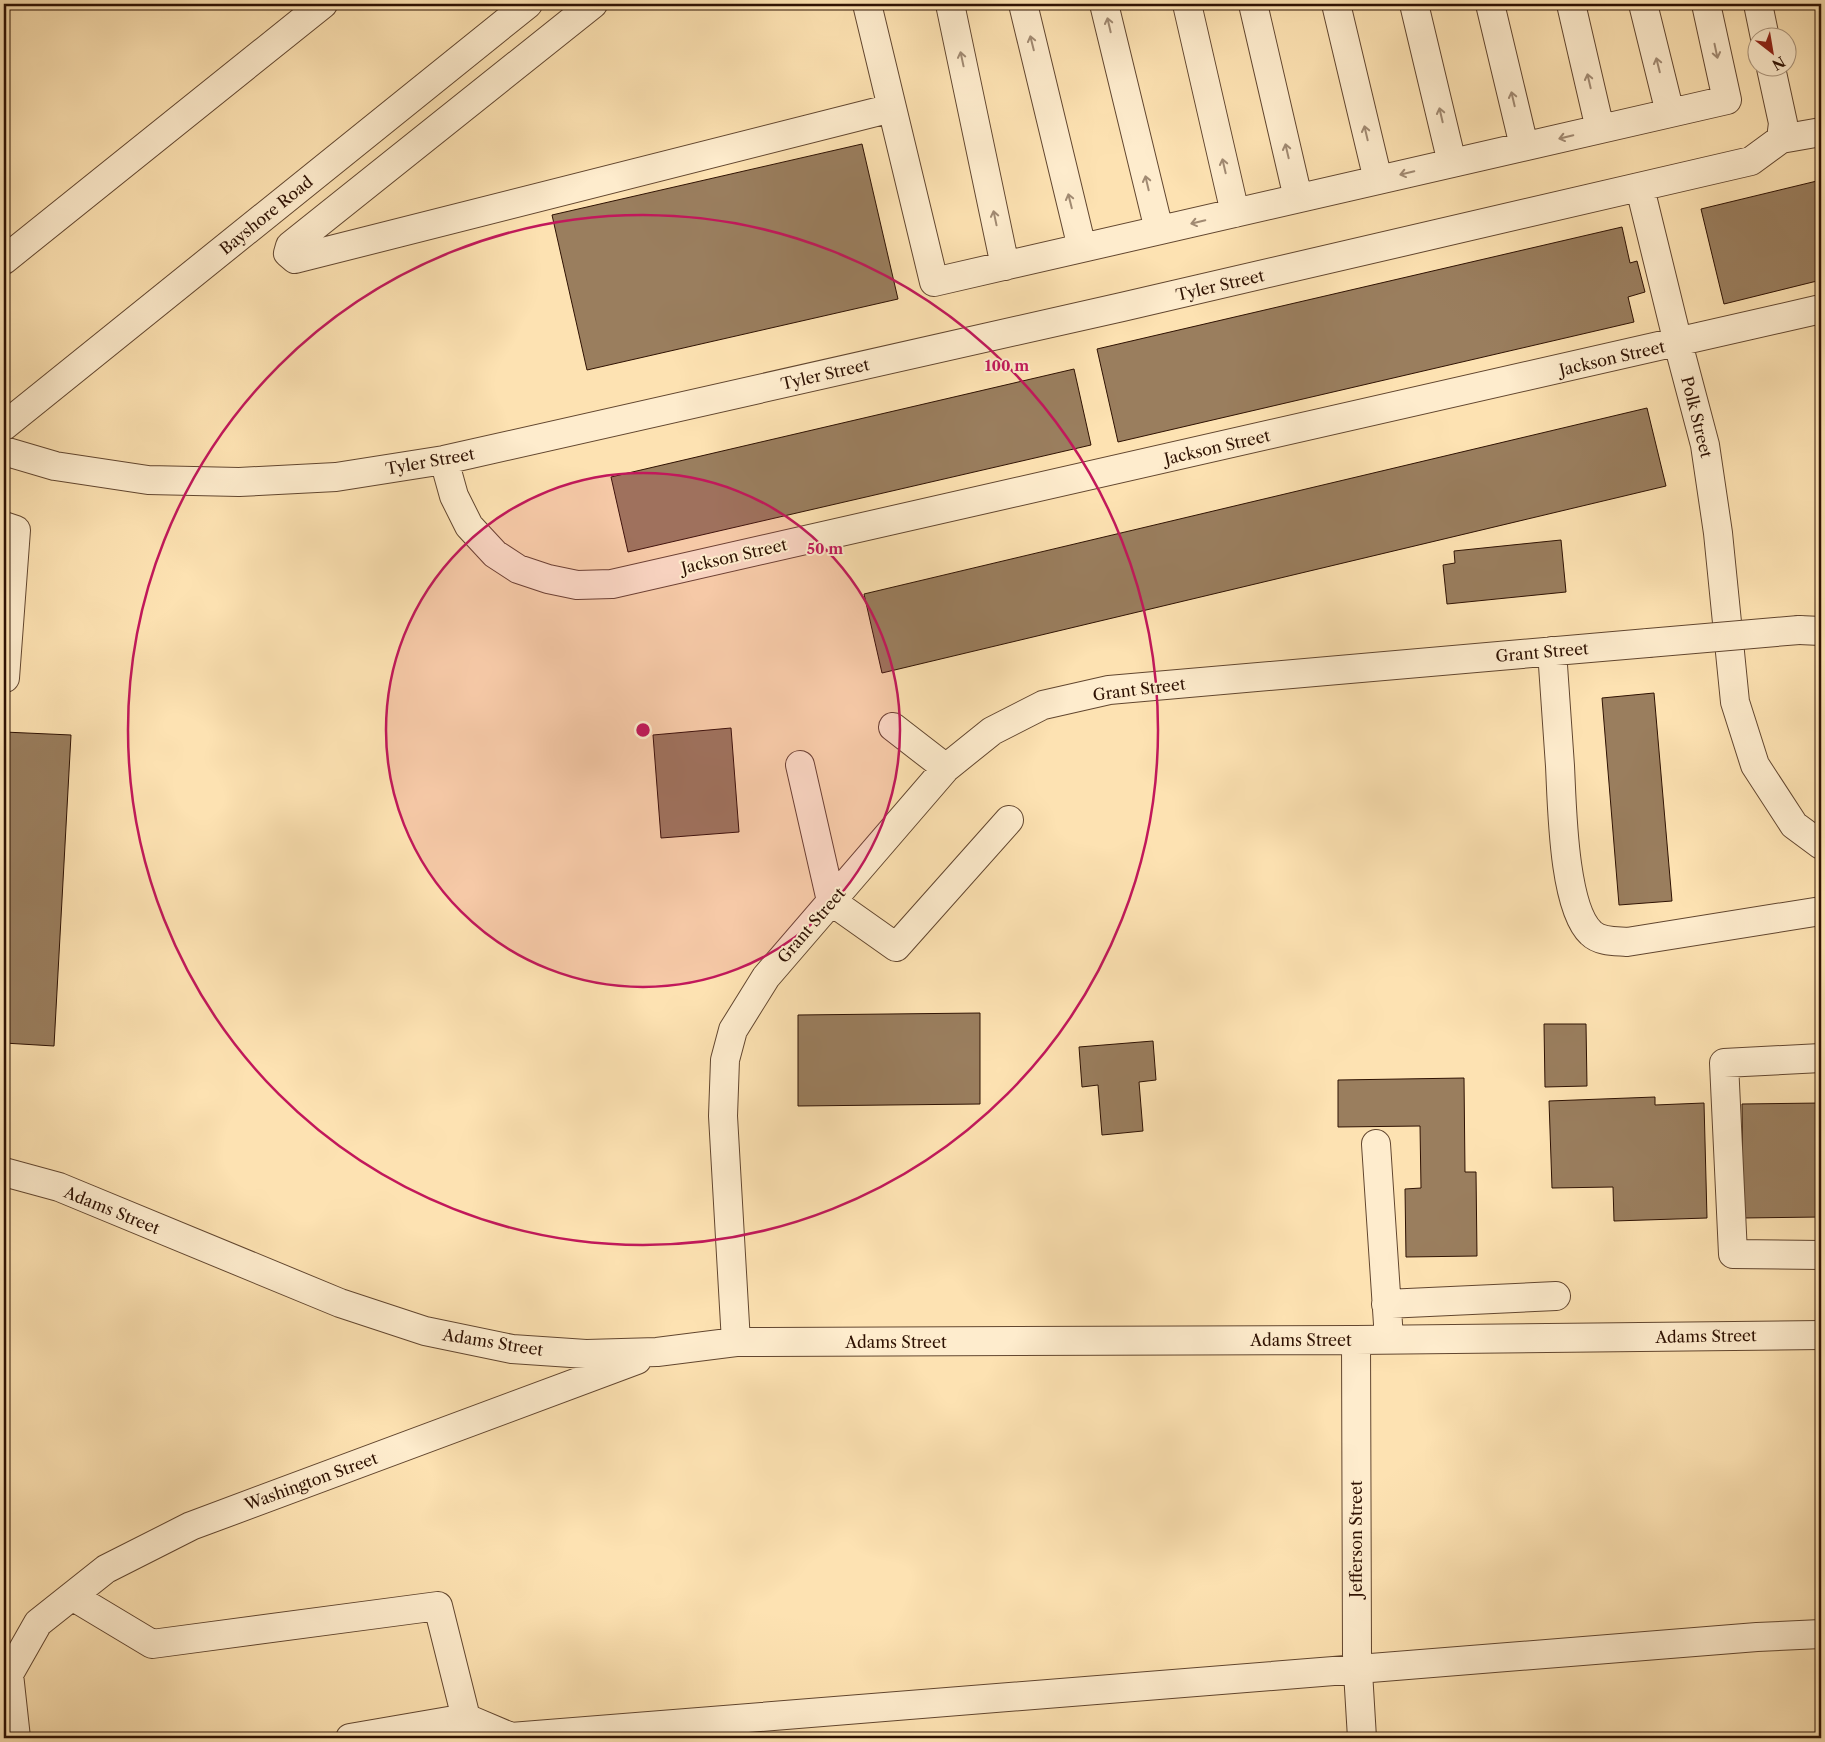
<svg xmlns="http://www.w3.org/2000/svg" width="1825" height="1742" font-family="'Libre Caslon Text',serif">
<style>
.building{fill:#9a7e5e;stroke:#2f1203}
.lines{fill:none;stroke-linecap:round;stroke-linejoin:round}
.minor-casing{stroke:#62462f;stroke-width:30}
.minor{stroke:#feeccd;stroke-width:28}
.minor-bridge-casing{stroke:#62462f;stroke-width:30;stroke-linecap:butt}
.minor-bridge{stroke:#feeccd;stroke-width:28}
.oneway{stroke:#a18a72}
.ring{fill:none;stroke:#c2185b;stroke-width:2.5}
.labels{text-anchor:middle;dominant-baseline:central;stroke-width:4;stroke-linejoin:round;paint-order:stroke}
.street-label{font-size:16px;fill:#2f1203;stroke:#feeccd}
.centre{fill:#c2185b;stroke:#feeccd;stroke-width:2.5}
.ring-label{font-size:15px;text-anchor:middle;font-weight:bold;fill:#c2185b;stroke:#feeccd;stroke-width:4;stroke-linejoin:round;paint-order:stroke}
</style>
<rect width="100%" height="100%" fill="#fde2b2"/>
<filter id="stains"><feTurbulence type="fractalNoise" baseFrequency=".004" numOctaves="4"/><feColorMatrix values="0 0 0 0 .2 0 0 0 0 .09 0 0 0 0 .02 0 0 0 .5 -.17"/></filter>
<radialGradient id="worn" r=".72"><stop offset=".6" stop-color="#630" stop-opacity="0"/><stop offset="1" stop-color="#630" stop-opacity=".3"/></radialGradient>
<path class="building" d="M862 144 898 299 587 370 552 215Z
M1821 180V280L1724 304 1701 209Z
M1622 227 1630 263 1637 261 1645 292 1628 297 1634 322 1118 442 1097 349Z
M1074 369 1091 445 628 552 611 477Z
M1647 408 1666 486 882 673 864 594Z
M1561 540 1566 592 1447 604 1443 565 1455 563 1454 551Z
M1654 693 1672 901 1619 905 1602 698Z
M731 728 739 832 661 838 653 735Z
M4 732 71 735 54 1046 4 1043Z
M1821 736V769L1816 768Z
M980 1013V1104L798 1106V1015Z
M1544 1024H1586L1587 1086 1545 1087Z
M1153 1041 1156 1080 1139 1082 1143 1131 1102 1135 1098 1085 1082 1087 1079 1047Z
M1464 1078 1465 1172H1476L1477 1256 1406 1257 1405 1189 1421 1188 1420 1126 1338 1127V1080Z
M1655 1097V1105L1704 1103 1707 1218 1614 1221 1613 1187 1552 1188 1549 1101Z
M1821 1103V1217L1743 1218 1742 1104Z"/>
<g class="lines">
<defs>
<path id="minor" d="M593 4 290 246 288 253 295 259 892 108
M867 4 934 282 1727 100 1706 4
M950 4 1005 266
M1023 4 1082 248
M1104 4 1159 230
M1187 4 1235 213
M1253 4 1298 198
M1336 4 1378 180
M1414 4 1452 163
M1490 4 1524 146
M1571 4 1600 129
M1643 4 1670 113
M1758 4 1765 38
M1781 139 1821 132
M1640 188 1678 343 1705 445 1718 533 1735 702 1755 765 1794 825 1821 845
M4 260 323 4
M4 426 528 4
M4 451 55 466 148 480 239 482 336 477 444 460 1122 307 1751 161 1781 139 1783 123 1771 68
M444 460 454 496 469 526 495 554 518 569 548 579 577 585 612 584 1821 309
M4 526 16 530 5 678H4
M1799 630 1821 631
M1552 651C1555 689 1557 728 1560 766 1562 804 1563 907 1591 933 1600 942 1616 941 1627 942L1821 911
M893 727 946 768
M800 765 831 901 896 947 1009 820
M1821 1058 1724 1063 1733 1254 1821 1255
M1376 1144 1389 1339
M4 1172 59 1187 340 1303 425 1331 512 1349 586 1354 657 1352 736 1342 1356 1340 1821 1335
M1386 1304 1556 1296
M1356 1340 1357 1655 1362 1738
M736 1342 723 1116 725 1060 733 1030 766 977 946 768 992 731 1043 705 1109 690 1648 643
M72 1596 152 1644 438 1606 466 1718 350 1738
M9 1674 16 1738
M4 1677 9 1674 38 1623 106 1569 191 1526 637 1360
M466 1718 511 1737 1757 1637 1821 1634"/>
</defs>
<use href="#minor" class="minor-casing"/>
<use href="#minor" class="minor"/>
<defs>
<path id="minor-bridge" d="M1648 643 1799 630"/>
</defs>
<use href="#minor-bridge" class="minor-bridge-casing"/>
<use href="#minor-bridge" class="minor-bridge"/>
</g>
<defs><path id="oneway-shaft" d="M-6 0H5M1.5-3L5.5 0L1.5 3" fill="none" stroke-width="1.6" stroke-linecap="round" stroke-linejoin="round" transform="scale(1.25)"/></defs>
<g class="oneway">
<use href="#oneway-shaft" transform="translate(1109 25) rotate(-103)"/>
<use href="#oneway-shaft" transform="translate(1032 43) rotate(-104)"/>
<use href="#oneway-shaft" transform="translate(1716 51) rotate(78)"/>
<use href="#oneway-shaft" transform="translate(962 59) rotate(-102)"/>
<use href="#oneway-shaft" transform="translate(1658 65) rotate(-104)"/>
<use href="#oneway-shaft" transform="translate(1589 81) rotate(-103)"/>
<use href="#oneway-shaft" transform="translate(1513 99) rotate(-103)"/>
<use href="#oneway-shaft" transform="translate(1441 115) rotate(-103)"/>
<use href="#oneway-shaft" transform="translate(1366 133) rotate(-103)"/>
<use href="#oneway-shaft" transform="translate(1566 137) rotate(167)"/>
<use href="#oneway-shaft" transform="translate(1287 151) rotate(-103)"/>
<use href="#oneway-shaft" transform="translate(1224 166) rotate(-103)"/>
<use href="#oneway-shaft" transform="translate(1407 173) rotate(167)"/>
<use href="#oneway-shaft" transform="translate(1147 183) rotate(-103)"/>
<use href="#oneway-shaft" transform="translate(1070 201) rotate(-104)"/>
<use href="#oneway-shaft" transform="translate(995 218) rotate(-102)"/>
<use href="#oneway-shaft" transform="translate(1198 222) rotate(167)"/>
</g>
<circle cx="643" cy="730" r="257" fill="#c2185b" fill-opacity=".12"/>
<g class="ring">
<circle cx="643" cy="730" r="257"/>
<circle cx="643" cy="730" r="515"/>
</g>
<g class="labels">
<g class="street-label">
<text transform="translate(266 215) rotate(-39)">Bayshore Road</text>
<text transform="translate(1220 285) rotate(-13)">Tyler Street</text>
<text transform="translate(1612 358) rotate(-13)">Jackson Street</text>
<text transform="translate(825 374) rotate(-13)">Tyler Street</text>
<text transform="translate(1697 417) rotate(76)">Polk Street</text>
<text transform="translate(1217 447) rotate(-13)">Jackson Street</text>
<text transform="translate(430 461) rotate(-10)">Tyler Street</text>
<text transform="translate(734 556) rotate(-13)">Jackson Street</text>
<text transform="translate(1542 652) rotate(-5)">Grant Street</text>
<text transform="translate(1139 689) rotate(-7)">Grant Street</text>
<text transform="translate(811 925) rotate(-49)">Grant Street</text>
<text transform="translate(112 1210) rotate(22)">Adams Street</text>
<text transform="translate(1706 1336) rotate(-1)">Adams Street</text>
<text x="1301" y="1340">Adams Street</text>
<text transform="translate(493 1342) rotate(9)">Adams Street</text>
<text x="896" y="1342">Adams Street</text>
<text transform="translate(311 1481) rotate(-20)">Washington Street</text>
<text transform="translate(1356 1539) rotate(-90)">Jefferson Street</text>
</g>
</g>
<circle cx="643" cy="730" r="8" class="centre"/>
<g class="ring-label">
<text x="1007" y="371">100 m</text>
<text x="825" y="554">50 m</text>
</g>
<rect width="1825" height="1742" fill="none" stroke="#fde2b2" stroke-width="20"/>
<rect x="5" y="5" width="1815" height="1732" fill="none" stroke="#2f1203" stroke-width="2.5"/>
<rect x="10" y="10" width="1805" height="1722" fill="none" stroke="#2f1203"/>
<g transform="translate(1772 52) rotate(149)"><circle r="24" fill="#feeccd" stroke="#ab957c"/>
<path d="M0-4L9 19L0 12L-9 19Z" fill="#8f2418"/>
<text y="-8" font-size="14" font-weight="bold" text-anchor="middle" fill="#2f1203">N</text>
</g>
<rect width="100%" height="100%" filter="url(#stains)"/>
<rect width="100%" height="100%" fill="url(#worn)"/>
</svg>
